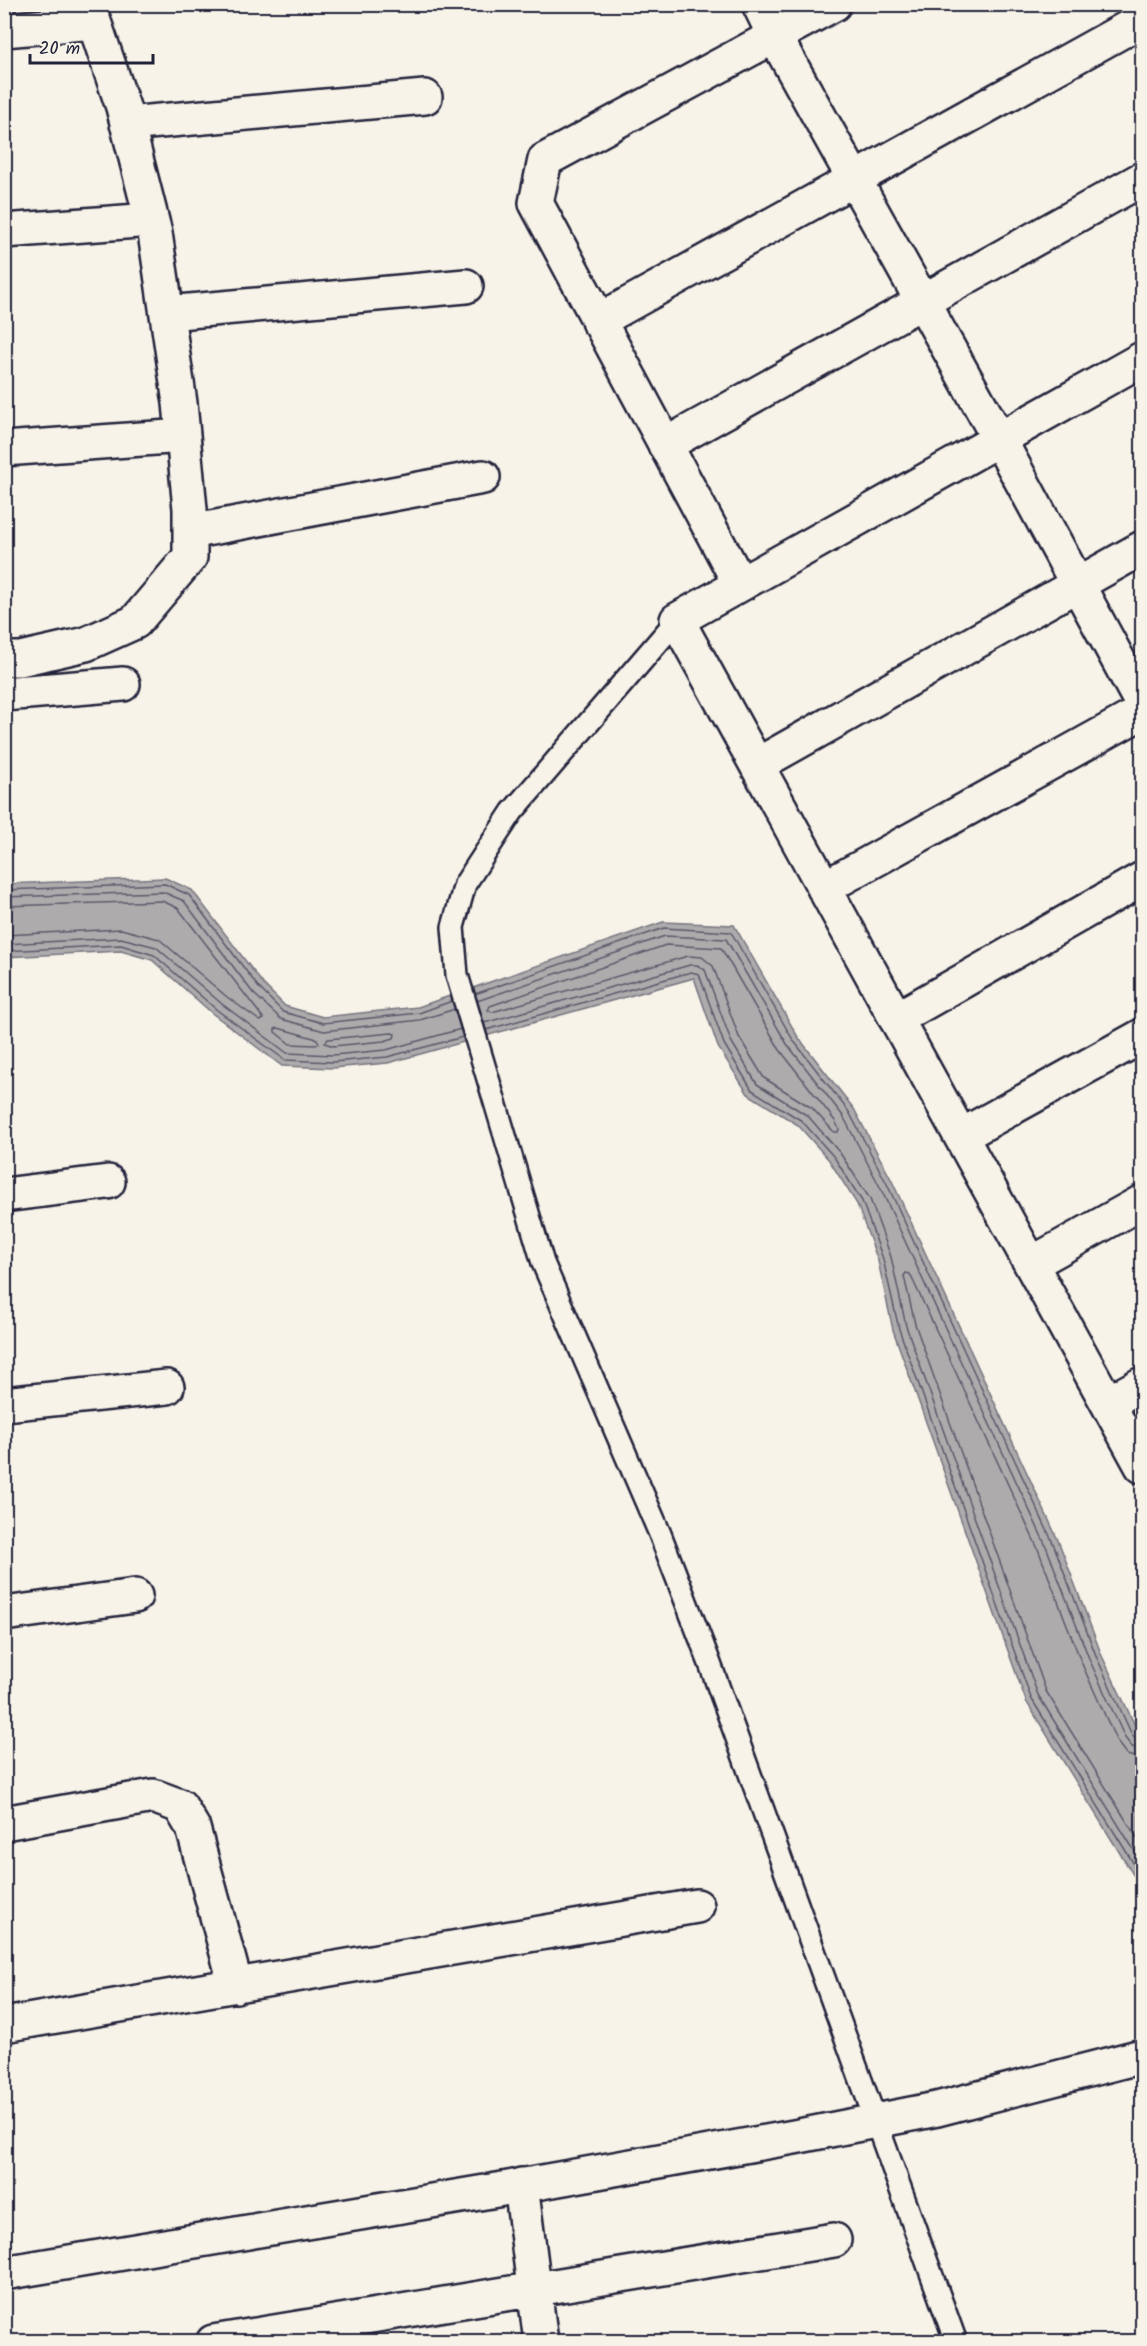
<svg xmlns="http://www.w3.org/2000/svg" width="1147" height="2346" font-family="Kalam,sans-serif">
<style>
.water{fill:#aeabad;stroke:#76747f;stroke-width:1.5}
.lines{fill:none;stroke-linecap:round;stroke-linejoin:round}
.shore{stroke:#5a5969;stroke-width:1.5}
.lane-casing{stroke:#22223b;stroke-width:26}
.street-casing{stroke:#22223b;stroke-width:38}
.secondary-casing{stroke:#22223b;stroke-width:38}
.lane{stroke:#f7f3e8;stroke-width:21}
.street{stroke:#f7f3e8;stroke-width:33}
.secondary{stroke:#f7f3e8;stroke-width:33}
</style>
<rect width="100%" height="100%" fill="#f7f3e8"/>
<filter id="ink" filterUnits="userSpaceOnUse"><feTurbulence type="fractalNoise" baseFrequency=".0167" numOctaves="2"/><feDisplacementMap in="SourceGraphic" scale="12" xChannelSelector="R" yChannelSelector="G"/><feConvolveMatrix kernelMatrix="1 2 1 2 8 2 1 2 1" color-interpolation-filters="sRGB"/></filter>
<g filter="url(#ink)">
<path class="water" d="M165 878 192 890 263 984 285 1006 323 1017 418 1007 663 922 734 925 798 1037 854 1109 892 1181 1058 1540 1102 1656 1142 1740V1889L1026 1701 893 1330 878 1261 857 1204 829 1160 798 1125 748 1094 718 1047 694 978 388 1063 333 1068 282 1066 213 1014 152 960 121 951 5 957 4 884Z"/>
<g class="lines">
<path class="shore" d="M4 890 165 884 189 895 259 988 283 1012 323 1023 419 1013 452 1001
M4 897 163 892 184 901 253 993 281 1019 324 1031 420 1020 455 1009
M4 906 162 901 178 908 264 1019 260 1021 227 997 159 939 121 929 4 935
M4 944 121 938 156 947 222 1004 287 1053 333 1055 386 1050 461 1029
M666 945 721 948 780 1050 835 1121 839 1129 838 1132H834L812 1108 764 1078 739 1037 713 966 702 957 688 956 492 1012 488 1010 490 1006Z
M4 951 121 945 154 955 217 1010 285 1060 333 1062 387 1057 463 1037
M475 994 664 928 731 932 793 1040 849 1112 887 1184 1053 1543 1097 1658 1132 1735 1137 1741 1142 1743
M477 1001 665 936 726 939 787 1044 843 1116 880 1187 1046 1546 1090 1661 1125 1738 1132 1747 1142 1750
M484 1023 690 965H697L705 970 731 1041 757 1084 808 1116 840 1153 870 1199 891 1257 906 1326 1038 1695 1142 1863
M278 1028 317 1039 319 1043 316 1045 290 1044 275 1032V1029Z
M486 1030 691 972 699 974 724 1044 752 1090 802 1121 834 1157 862 1201 883 1259 899 1329 1031 1698 1142 1877
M392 1033 395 1034 394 1038 384 1041 333 1046 325 1043 328 1039Z
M1142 1759 1127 1755 1117 1742 1082 1664 1038 1549 910 1274 906 1273 904 1276 915 1324 1046 1691 1142 1846"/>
<defs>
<path id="lane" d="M677 620 512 812 465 884 453 927 457 975 543 1263 660 1534 709 1661 956 2342"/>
<path id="street" d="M4 30 94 22
M127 124 425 97
M4 231 151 220
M167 313 466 286
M598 321 1142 20
M1142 359 677 620 1142 1466
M665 445 1142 179
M4 449 183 436
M190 532 483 477
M740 584 536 203 545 160 834 4
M4 659H20L86 644 135 622 190 557V509L180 403 155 233 123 107 88 4
M4 694 123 684
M757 765 1142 548
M824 888 1142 712
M896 1019 1142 879
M961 1136 1142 1036
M4 1195 108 1182
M1031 1264 1142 1202
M1108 1403 1142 1384
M4 1404 167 1387
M4 1614 135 1596
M4 1823 153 1796 180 1806 193 1828 236 1986
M4 2025 697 1906
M521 2185 541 2342
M213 2342 834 2240"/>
<path id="secondary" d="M759 4 775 37 999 439 1142 704
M4 2273 497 2190 794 2137 937 2109 1142 2056"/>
</defs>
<use href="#lane" class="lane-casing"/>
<use href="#street" class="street-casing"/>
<use href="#secondary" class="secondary-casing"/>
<use href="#lane" class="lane"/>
<use href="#street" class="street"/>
<use href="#secondary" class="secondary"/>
</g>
</g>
<rect width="1147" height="2346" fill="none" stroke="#f7f3e8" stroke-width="24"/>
<rect x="12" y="12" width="1123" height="2322" fill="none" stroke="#22223b" stroke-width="2" filter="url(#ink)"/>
<path d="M30 54v9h123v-9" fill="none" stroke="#22223b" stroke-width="3"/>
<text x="39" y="54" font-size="18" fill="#22223b" stroke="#f7f3e8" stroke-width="4.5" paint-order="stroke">20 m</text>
</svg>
